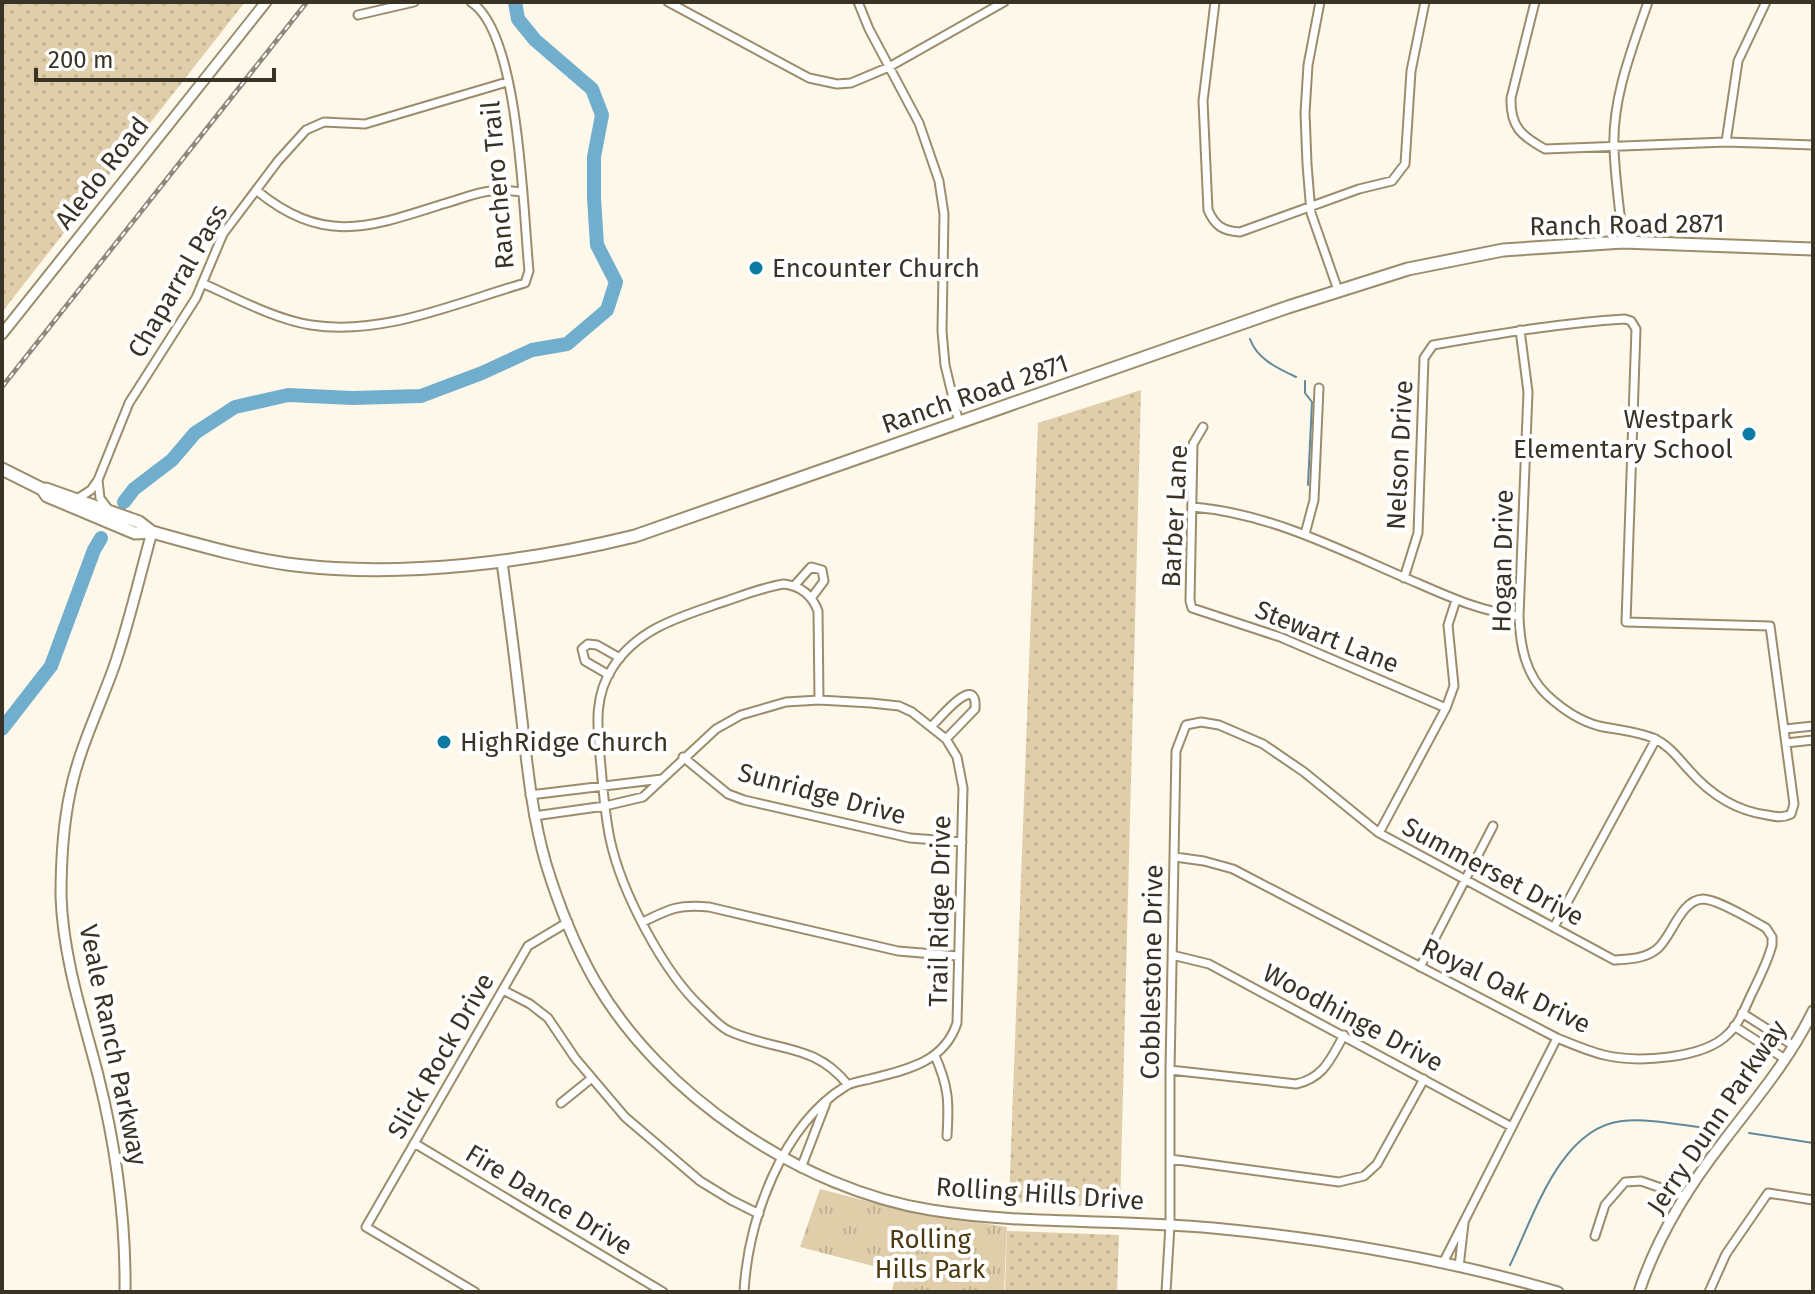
<svg xmlns="http://www.w3.org/2000/svg" width="1815" height="1294" font-family="'Fira Sans',sans-serif">
<style>
.grass{fill:url(#grass-dots)}
.park{fill:url(#park-tufts)}
.lines{fill:none;stroke-linecap:round;stroke-linejoin:round}
.stream{stroke:#60899b;stroke-width:2}
.river{stroke:#71aecd;stroke-width:14}
.minor-casing{stroke:#9b8c6c;stroke-width:11}
.tertiary-casing{stroke:#9b8c6c;stroke-width:13}
.secondary-casing{stroke:#9b8c6c;stroke-width:15}
.minor{stroke:#fff;stroke-width:7}
.tertiary{stroke:#fff;stroke-width:9}
.secondary{stroke:#fff;stroke-width:11}
.rail-casing{stroke:#8f897c;stroke-width:5}
.rail{stroke:#fff;stroke-width:2;stroke-dasharray:6;stroke-linecap:butt}
.poi-dot{fill:#0b7ba4;stroke:#fff;stroke-width:3}
.labels{text-anchor:middle;dominant-baseline:central;stroke-width:8;stroke-linejoin:round;paint-order:stroke}
.street-label{font-size:26px;fill:#393326;stroke:#fff}
.poi-label{font-size:26px;fill:#393326;stroke:#fff;text-anchor:start}
.park-label{font-size:26px;fill:#4d3b0f;stroke:#fff}
</style>
<defs>
<pattern id="grass-dots" width="8" height="8" patternUnits="userSpaceOnUse" patternTransform="scale(2)"><rect width="8" height="8" fill="#dfcea9"/><path d="M2 2h.1M6 6h.1" fill="none" stroke="#c0b191" stroke-width="1.8" stroke-linecap="round"/></pattern>
<pattern id="park-tufts" width="24" height="20" patternUnits="userSpaceOnUse" patternTransform="scale(2)"><rect width="24" height="20" fill="#dfcea9"/><path d="M3 7l-1-3M5 7V3M7 7l1-3M15 17l-1-3M17 17v-4M19 17l1-3" fill="none" stroke="#c0b191"/></pattern>
</defs>
<rect width="100%" height="100%" fill="#fef8ea"/>
<path class="grass" d="M2 2H245L2 312Z
M1141 390 1120 1208 1009 1202 1038 423Z
M1007 1231 1119 1235 1117 1292H1005Z"/>
<path class="park" d="M820 1189 901 1210 1007 1227 1004 1292H892L896 1272 800 1247Z"/>
<g class="lines">
<path class="stream" d="M1250 339C1257 359 1277 368 1296 377
M1305 381V393L1312 402 1308 485
M1749 1133 1813 1143
M1510 1265C1534 1216 1560 1128 1622 1121 1651 1118 1684 1126 1714 1129"/>
<path class="river" d="M124 502 134 489 172 460 195 433 235 407 288 395 352 398 421 396 482 373 532 350 567 344 607 310 616 282 597 245 594 198V157L602 115 592 89 535 40 518 19 515 2
M2 729 51 666 94 550 101 538"/>
<defs>
<path id="minor" d="M668 2 809 78 837 84 851 83 889 67 1004 2
M858 2 869 29 919 123 939 181 944 214 942 331 945 365 959 423
M1215 2 1203 101 1208 210C1215 226 1223 231 1240 232L1359 189 1392 181 1405 164 1411 71 1425 2
M1320 2 1308 65 1305 113 1307 164 1311 213 1338 290
M1535 2 1511 98C1510 126 1521 136 1545 149L1726 142 1813 145
M358 15 414 2
M1726 142 1738 61 1766 2
M256 190C323 245 368 228 443 204 459 200 476 192 491 191 502 190 513 191 523 192
M1623 242C1620 211 1615 179 1614 148 1612 98 1632 49 1648 2
M202 283C236 298 274 319 311 325 383 336 456 303 525 283L529 271C523 213 520 33 471 2
M1203 427 1193 444 1190 601 1192 608 1280 637 1446 708
M98 480 100 498 109 510
M77 499 91 490 98 480 129 403 196 298 223 234 278 161 306 130 324 122 365 124 507 82
M1192 507C1269 513 1338 549 1408 579 1445 595 1478 611 1519 616
M1305 534 1314 500 1319 388
M1404 578 1418 533 1424 358 1433 345C1497 334 1560 323 1625 319L1631 321 1636 329 1626 622 1770 626 1794 804 1791 814C1783 818 1777 817 1767 815 1737 811 1710 794 1689 770 1678 758 1669 745 1653 738 1635 731 1618 730 1599 726 1580 721 1561 708 1547 695 1525 674 1520 645 1519 616L1528 392 1520 330
M794 586 811 567 822 570 824 581 812 597
M609 675 585 661 582 649 588 644 597 645 620 658
M819 700 818 611C812 595 801 586 784 584 764 587 744 595 726 601 683 616 639 627 613 667 592 698 598 732 601 767 603 791 605 815 610 839 621 891 663 972 702 1008 710 1016 719 1026 729 1031 775 1052 814 1042 848 1085
M932 726C939 719 978 671 975 709L946 739
M1785 729 1813 726
M1786 743 1813 740
M683 757 728 794 744 800 910 838 962 842
M530 795 662 779
M534 816 605 806 643 797 716 729 741 715 786 702 819 700 871 703 899 706 912 712 946 739 957 757 963 788 957 1023C944 1063 905 1070 870 1079 862 1081 853 1082 846 1086 782 1125 748 1220 744 1292
M1379 833 1446 708 1454 686 1448 625 1456 600
M643 922C669 909 679 904 709 907L898 951 958 956
M1554 927 1656 739
M1172 955 1209 964 1510 1126
M1420 967 1493 826
M503 990 530 1004 548 1018 575 1058 625 1117 700 1181 731 1200 759 1214
M1742 1013 1794 1046
M1734 1026 1785 1059
M935 1056C949 1087 949 1103 947 1136
M1170 1070 1296 1084C1324 1078 1331 1058 1344 1035
M561 1103 592 1078
M414 1143 663 1292
M1170 1159 1339 1182 1364 1176 1377 1164 1424 1079
M801 1168 826 1103
M1595 1236 1605 1205 1625 1182 1641 1181 1684 1196
M1443 1263 1557 1038
M1459 1267 1464 1223
M475 1292 366 1227 528 946 568 922
M1166 1292 1170 1225V1070L1176 751 1186 725 1201 722 1219 725 1263 744 1304 772 1379 833 1614 960C1629 959 1645 959 1657 949 1672 937 1680 900 1703 899 1717 899 1752 920 1766 928L1772 937V945C1768 961 1760 976 1753 991 1746 1005 1740 1023 1728 1034 1704 1059 1637 1063 1604 1055 1588 1051 1572 1044 1557 1038L1233 869 1204 861 1175 857
M1709 1292 1726 1254 1768 1193 1813 1200"/>
<path id="tertiary" d="M2 334 266 2
M502 562C508 606 514 651 519 695 526 752 530 808 546 864 558 903 575 946 595 981 661 1095 801 1189 931 1210 1024 1225 1119 1219 1213 1228 1329 1239 1446 1259 1558 1292
M125 1292C126 1218 116 1147 98 1075 83 1017 63 958 61 896 61 863 63 826 70 793 79 748 101 705 116 661 130 619 140 575 152 532
M1639 1292C1657 1237 1688 1187 1723 1142 1755 1100 1790 1059 1813 1011"/>
<path id="secondary" d="M2 469 42 489 47 496 135 533 152 532C199 545 247 559 295 565 404 578 529 562 635 536L1288 307 1408 269 1503 250 1623 242 1813 249
M46 489 139 522 152 532"/>
</defs>
<use href="#minor" class="minor-casing"/>
<use href="#tertiary" class="tertiary-casing"/>
<use href="#secondary" class="secondary-casing"/>
<use href="#minor" class="minor"/>
<use href="#tertiary" class="tertiary"/>
<use href="#secondary" class="secondary"/>
<defs>
<path id="rail" d="M2 387 307 2"/>
</defs>
<use href="#rail" class="rail-casing"/>
<use href="#rail" class="rail"/>
</g>
<g class="poi-dot">
<circle cx="756" cy="268" r="8"/>
<circle cx="1749" cy="434" r="8"/>
<circle cx="444" cy="742" r="8"/>
</g>
<g class="labels">
<g class="street-label">
<text transform="translate(102 173) rotate(-52)">Aledo Road</text>
<text transform="translate(498 185) rotate(-95)">Ranchero Trail</text>
<text transform="translate(1627 225) rotate(-1)">Ranch Road 2871</text>
<text transform="translate(178 281) rotate(-60)">Chaparral Pass</text>
<text transform="translate(975 394) rotate(-19)">Ranch Road 2871</text>
<text transform="translate(1400 455) rotate(-87)">Nelson Drive</text>
<text transform="translate(1175 516) rotate(-87)">Barber Lane</text>
<text transform="translate(1503 561) rotate(-89)">Hogan Drive</text>
<text transform="translate(1327 637) rotate(22)">Stewart Lane</text>
<text transform="translate(822 794) rotate(15)">Sunridge Drive</text>
<text transform="translate(1493 872) rotate(28)">Summerset Drive</text>
<text transform="translate(940 911) rotate(-89)">Trail Ridge Drive</text>
<text transform="translate(1152 972) rotate(-89)">Cobblestone Drive</text>
<text transform="translate(1506 986) rotate(26)">Royal Oak Drive</text>
<text transform="translate(1353 1018) rotate(28)">Woodhinge Drive</text>
<text transform="translate(113 1045) rotate(78)">Veale Ranch Parkway</text>
<text transform="translate(441 1056) rotate(-60)">Slick Rock Drive</text>
<text transform="translate(1717 1117) rotate(-56)">Jerry Dunn Parkway</text>
<text transform="translate(1040 1194) rotate(4)">Rolling Hills Drive</text>
<text transform="translate(549 1200) rotate(31)">Fire Dance Drive</text>
</g>
<g class="poi-label">
<text x="772" y="268">Encounter Church</text>
<text x="1733" y="419" text-anchor="end">Westpark<tspan x="1733" dy="30">Elementary School</tspan></text>
<text x="460" y="742">HighRidge Church</text>
</g>
<g class="park-label">
<text x="930" y="1239">Rolling<tspan x="930" dy="30">Hills Park</tspan></text>
</g>
</g>
<rect width="1815" height="1294" fill="none" stroke="#393326" stroke-width="8"/>
<path d="M36 68v12h238v-12" fill="none" stroke="#393326" stroke-width="4"/>
<text x="48" y="68" font-size="24" fill="#393326" stroke="#ffffff" stroke-width="6" paint-order="stroke">200 m</text>
</svg>
